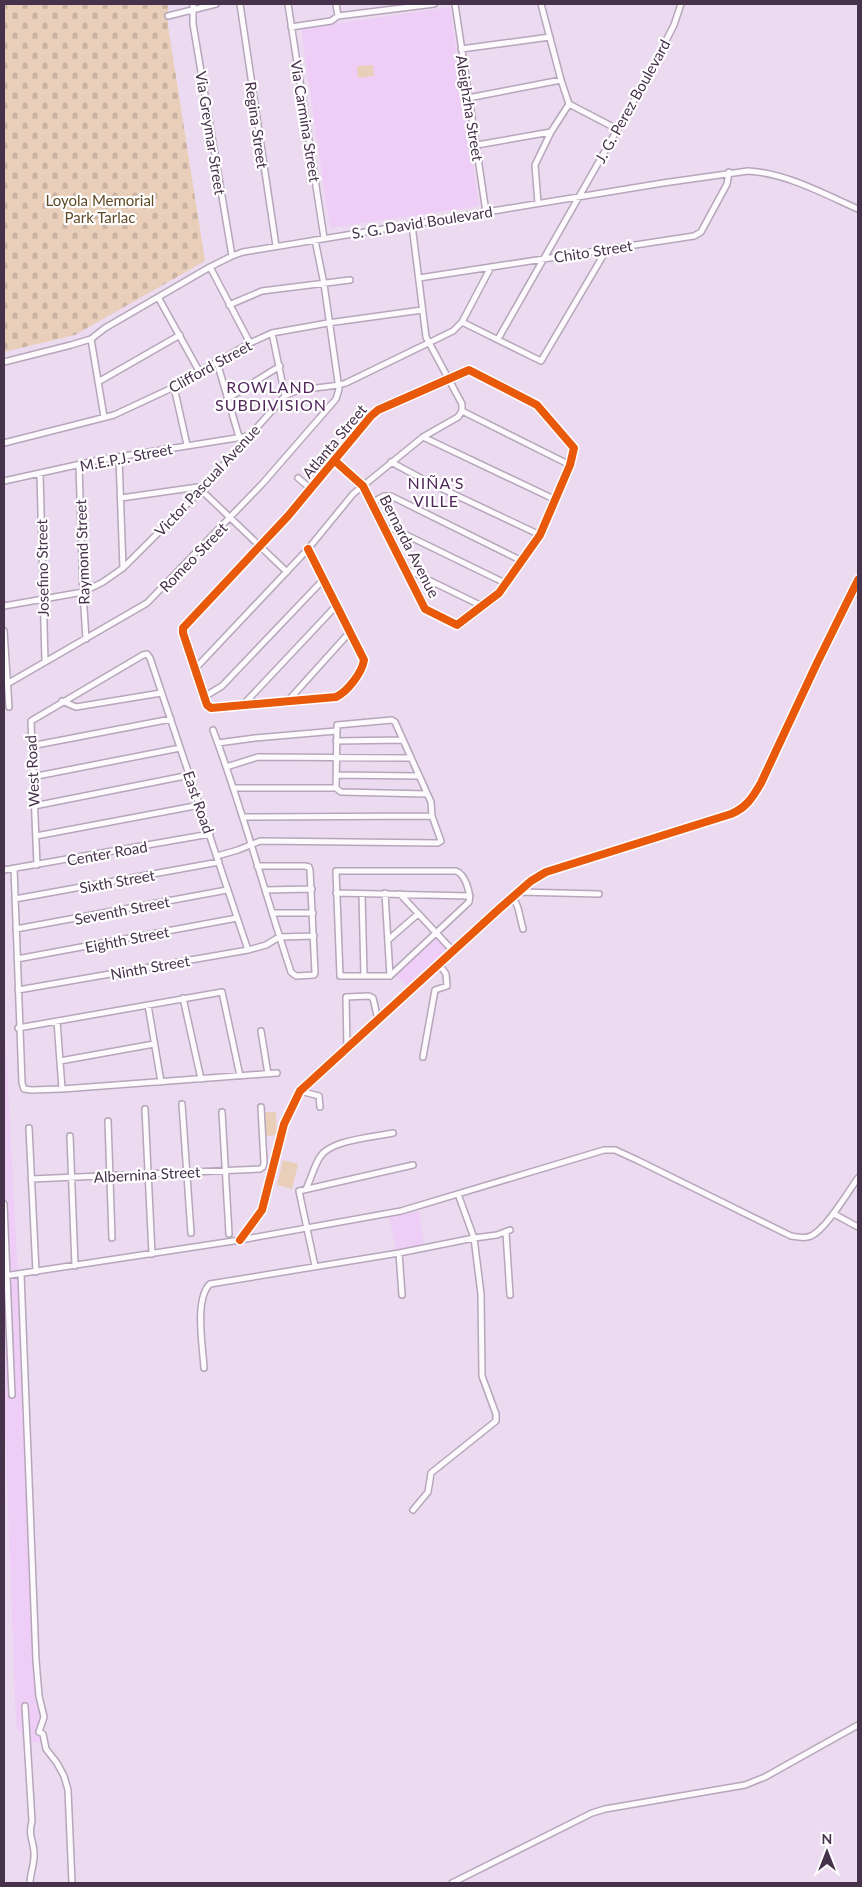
<svg xmlns="http://www.w3.org/2000/svg" width="862" height="1887" font-family="Lato,sans-serif">
<style>
.built{fill:#eecef6}
.cemetery{fill:url(#cemetery-stones)}
.pitch{fill:#e9cfba}
.lines{fill:none;stroke-linecap:round;stroke-linejoin:round}
.minor-casing{stroke:#b6a6ba;stroke-width:8}
.minor{stroke:#fcfafd;stroke-width:5}
.cycleway-casing{stroke:#fff;stroke-width:11}
.cycleway{stroke:#e8590c;stroke-width:8}
.labels{text-anchor:middle;dominant-baseline:central;stroke-width:4.5;stroke-linejoin:round;paint-order:stroke}
.street-label{font-size:15px;fill:#47324c;stroke:#fff}
.park-label{font-size:15px;fill:#5f4a25;stroke:#fff}
.neighbourhood-label{font-size:16px;letter-spacing:1px;fill:#52275c;stroke:#fff}
</style>
<defs>
<pattern id="cemetery-stones" width="16" height="16" patternUnits="userSpaceOnUse" patternTransform="scale(1.25)"><rect width="16" height="16" fill="#e9cfba"/><path d="M2 7V4a2 2 0 0 1 4 0v3zM10 15v-3a2 2 0 0 1 4 0v3z" fill="#c9b2a2"/></pattern>
</defs>
<rect width="100%" height="100%" fill="#ecdbf0"/>
<path class="built" d="M450 7 479 206 330 228 301 29Z
M435 936 447 950 408 987 394 974Z
M4 1012 18 1273 4 1274Z
M419 1211 424 1245 396 1250 389 1217Z
M20 1278 29 1566 36 1660 45 1739 43 1742 28 1743 16 1726 4 1403V1281Z"/>
<path class="cemetery" d="M4 4H168V26L205 261 75 335 4 352Z"/>
<path class="pitch" d="M373 65 374 76 358 78 357 66Z
M264 1112H276L277 1135 265 1136Z
M283 1160 298 1164 292 1189 277 1185Z"/>
<g class="lines">
<defs>
<path id="minor" d="M193 4V24L232 256
M240 4 276 246
M288 4 324 238
M336 4 338 16
M455 4 486 212
M168 16 216 4
M291 27 331 21 338 16 434 4
M461 49 550 37
M468 98 561 80
M569 104 617 129
M477 145 551 132
M538 203 535 165 551 132 569 104 561 80 541 4
M412 225 426 337 462 404V411
M210 267 250 343
M419 278 694 236 701 232 727 184 729 172
M158 297 199 371
M229 305 262 291 350 280
M462 322 541 361 607 249
M272 333 285 396
M91 339 104 417
M498 339 650 72 674 25 681 4
M4 362 71 345 91 339 105 328 210 267 232 256 243 252 663 183 748 171C786 173 824 194 858 209
M217 362 239 437
M98 382 180 335
M174 387 187 445
M227 399 280 366
M462 411 570 465
M423 437 556 500
M4 443 114 415 174 387 250 343 272 333 328 323 422 310
M119 458 123 568
M391 462 428 482 540 535
M79 465 83 592 86 639
M40 474 45 662
M298 478 311 489
M4 481 99 460 249 436
M121 498 198 487 287 572
M373 502 384 496H391L522 561
M386 529H394L507 584
M308 549 364 660C362 673 347 692 336 697L211 708 207 705 183 633V628L288 516 371 416 378 410 469 370 537 405 574 448 570 465 540 535 499 593 457 625 425 609 363 486 335 461
M404 568 482 606
M4 606 83 592 103 582 123 568 201 490 285 396C300 386 328 389 346 383L453 331 462 322 491 267
M4 631 9 707
M194 670 308 549 353 494 423 437 458 417 462 411
M7 684 147 603 263 483 336 399 339 389 324 284 315 240
M204 697 222 686 323 580
M62 701 76 707 161 693
M286 703 349 633
M242 706 336 606
M213 730C243 810 264 891 291 972L296 976 314 975 315 973 310 870 309 867 305 866H257
M336 741 402 740
M218 743 255 738 336 731
M31 746 171 719
M226 767 258 757 410 758
M336 775 418 776
M32 777 180 748
M234 788H336L341 792 427 794
M34 806 190 775
M243 817 432 816
M36 836 200 805
M217 856 238 850 260 841 438 843 441 841 432 816 431 802 395 722 392 720 337 725 336 788
M37 865 31 721 143 655 147 654 150 658 248 950
M14 868 22 1083 24 1089 31 1090 62 1089 277 1073
M4 870 210 834
M265 890 312 889
M519 892 599 894
M336 893 470 896
M385 893 390 976H340L336 871H456C465 874 471 893 469 902L390 976
M362 894 364 976
M400 894 453 951
M513 896 518 908 523 929
M15 899 219 862
M272 913H313
M16 929 227 890
M388 940 418 914
M17 959 237 918
M18 990 248 950 266 945 279 937 314 936
M183 998 201 1079
M148 1005 161 1082
M57 1021 62 1089
M18 1028 222 992 240 1076
M261 1031 268 1074
M347 1048 346 997 369 996 373 998 378 1020
M423 1057 435 990 447 986 446 974 439 964
M60 1061 154 1044
M300 1091 319 1096 320 1107
M182 1104 191 1233
M145 1109 152 1254
M222 1112 229 1234
M108 1121 112 1238
M29 1128 36 1272
M70 1136 75 1266
M31 1179 260 1169 263 1167 264 1163 261 1107
M306 1189C311 1179 314 1166 320 1157 330 1140 374 1137 393 1133
M4 1204 12 1395
M834 1214 858 1227
M506 1233 510 1295
M240 1240 262 1210 284 1124 300 1091 499 909 531 881 546 872 731 814C746 808 753 797 761 783L817 663 858 580
M399 1253 402 1295
M315 1266 299 1191 413 1165
M21 1274 36 1660 39 1696 44 1717 39 1732 43 1734 46 1749 57 1763 64 1776 68 1790 72 1883
M4 1276 240 1240 401 1211 604 1150H615L637 1160 791 1236C798 1237 804 1239 811 1236 826 1229 848 1192 858 1178
M204 1368C203 1348 194 1299 210 1284L399 1253 474 1238 458 1194
M413 1510 428 1492 431 1473 496 1421V1414L482 1376 481 1294 474 1238 497 1235 510 1230
M25 1706 32 1821C28 1837 33 1838 34 1852 35 1864 30 1873 30 1883
M452 1883 592 1813 605 1809 745 1785 765 1777 858 1725"/>
</defs>
<use href="#minor" class="minor-casing"/>
<use href="#minor" class="minor"/>
<defs>
<path id="cycleway" d="M308 549 364 660C362 673 347 692 336 697L211 708 207 705 183 633V628L288 516 371 416 378 410 469 370 537 405 574 448 570 465 540 535 499 593 457 625 425 609 363 486 335 461
M240 1240 262 1210 284 1124 300 1091 499 909 531 881 546 872 731 814C746 808 753 797 761 783L817 663 858 580"/>
</defs>
<use href="#cycleway" class="cycleway-casing"/>
<use href="#cycleway" class="cycleway"/>
</g>
<g class="labels">
<g class="street-label">
<text transform="translate(632 101) rotate(-61)">J. G. Perez Boulevard</text>
<text transform="translate(470 108) rotate(81)">Aleighzha Street</text>
<text transform="translate(306 121) rotate(81)">Via Carmina Street</text>
<text transform="translate(257 125) rotate(82)">Regina Street</text>
<text transform="translate(211 133) rotate(81)">Via Greymar Street</text>
<text transform="translate(422 222) rotate(-9)">S. G. David Boulevard</text>
<text transform="translate(593 251) rotate(-9)">Chito Street</text>
<text transform="translate(210 366) rotate(-29)">Clifford Street</text>
<text transform="translate(334 441) rotate(-50)">Atlanta Street</text>
<text transform="translate(126 457) rotate(-11)">M.E.P.J. Street</text>
<text transform="translate(207 480) rotate(-47)">Victor Pascual Avenue</text>
<text transform="translate(410 546) rotate(63)">Bernarda Avenue</text>
<text transform="translate(82 552) rotate(-92)">Raymond Street</text>
<text transform="translate(193 557) rotate(-46)">Romeo Street</text>
<text transform="translate(42 568) rotate(-91)">Josefino Street</text>
<text transform="translate(32 771) rotate(-93)">West Road</text>
<text transform="translate(199 802) rotate(71)">East Road</text>
<text transform="translate(107 853) rotate(-10)">Center Road</text>
<text transform="translate(117 881) rotate(-10)">Sixth Street</text>
<text transform="translate(122 910) rotate(-11)">Seventh Street</text>
<text transform="translate(127 939) rotate(-11)">Eighth Street</text>
<text transform="translate(150 967) rotate(-10)">Ninth Street</text>
<text transform="translate(147 1174) rotate(-3)">Albernina Street</text>
</g>
<g class="park-label">
<text x="100" y="200">Loyola Memorial<tspan x="100" dy="17">Park Tarlac</tspan></text>
</g>
<g class="neighbourhood-label">
<text x="271" y="386">ROWLAND<tspan x="271" dy="18">SUBDIVISION</tspan></text>
<text x="436" y="482">NIÑA'S<tspan x="436" dy="18">VILLE</tspan></text>
</g>
</g>
<rect width="862" height="1887" fill="none" stroke="#47324c" stroke-width="10"/>
<g transform="translate(827 1852)" stroke="#ffffff" stroke-width="4" paint-order="stroke">
<path d="M0-4L9 19L0 12L-9 19Z" fill="#47324c"/>
<text y="-8" font-size="14" font-weight="bold" text-anchor="middle" fill="#47324c">N</text>
</g>
</svg>
